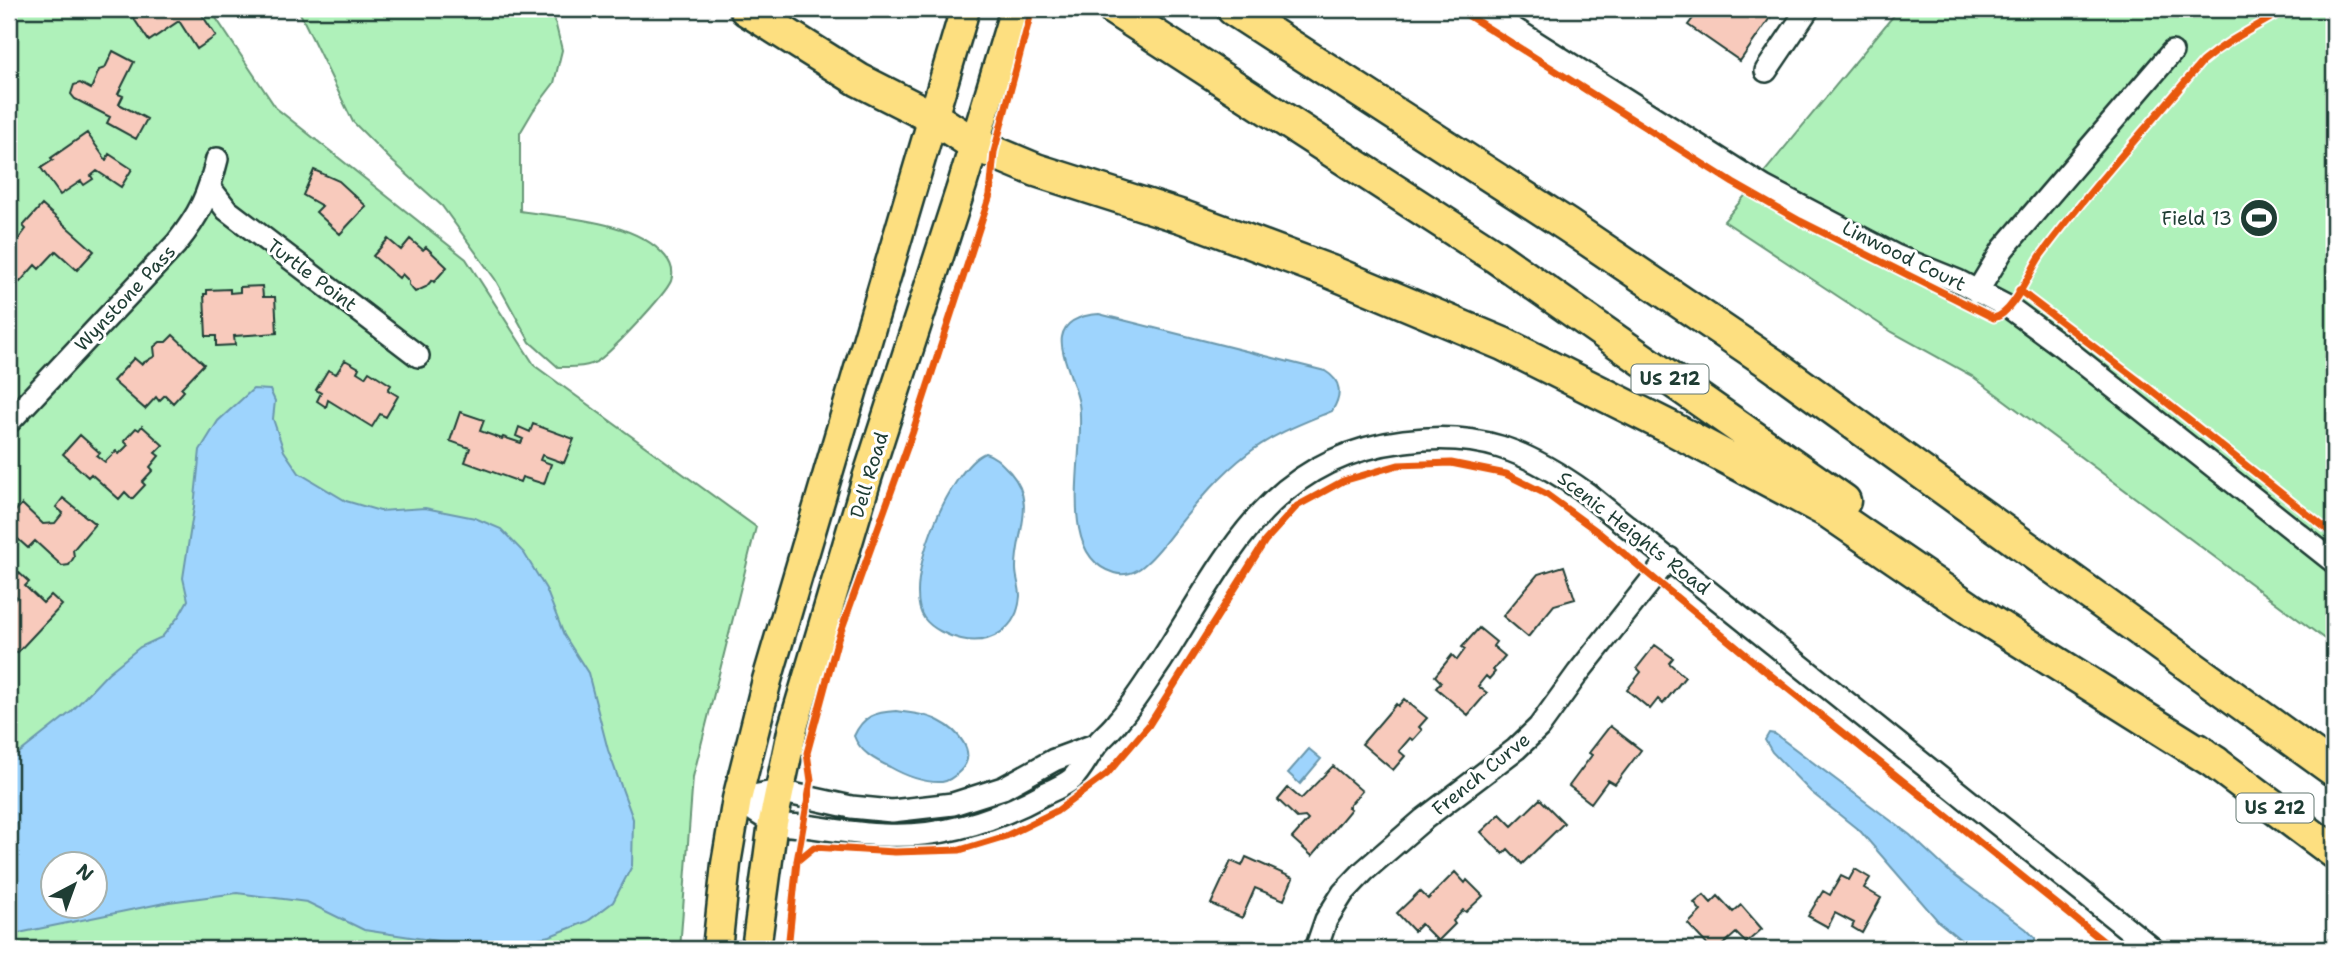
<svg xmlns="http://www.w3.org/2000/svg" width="2343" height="958" font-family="'Shantell Sans',sans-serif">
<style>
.green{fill:#aff1ba;stroke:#679777;stroke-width:2;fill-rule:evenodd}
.water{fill:#9ed4fd;stroke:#6b98ad;stroke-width:2;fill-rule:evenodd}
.building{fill:#f8cabc;stroke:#1f3d34;stroke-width:2}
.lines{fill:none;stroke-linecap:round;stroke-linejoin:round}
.minor-casing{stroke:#1f3d34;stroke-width:26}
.major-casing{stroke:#1f3d34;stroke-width:33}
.highway-casing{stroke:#1f3d34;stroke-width:37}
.minor{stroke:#fff;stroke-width:21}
.major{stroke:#fddf80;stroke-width:28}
.highway{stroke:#fddf80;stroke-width:32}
.cycleway-casing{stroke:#fff;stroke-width:11}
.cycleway{stroke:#e8590c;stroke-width:7}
.labels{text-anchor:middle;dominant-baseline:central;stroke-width:6;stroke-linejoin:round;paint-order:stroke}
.shield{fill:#fff;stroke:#627771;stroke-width:2}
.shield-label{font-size:18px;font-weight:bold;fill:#1f3d34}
.poi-label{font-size:19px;fill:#1f3d34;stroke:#fff;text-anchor:end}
.street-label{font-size:19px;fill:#1f3d34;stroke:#fff}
</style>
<rect width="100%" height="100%" fill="#fff"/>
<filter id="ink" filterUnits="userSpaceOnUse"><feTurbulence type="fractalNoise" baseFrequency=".0143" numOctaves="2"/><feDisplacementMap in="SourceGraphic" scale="14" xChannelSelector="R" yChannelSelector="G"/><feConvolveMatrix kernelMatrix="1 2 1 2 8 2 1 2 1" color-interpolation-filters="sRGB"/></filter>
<g filter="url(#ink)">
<path class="green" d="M9 9H210L276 108 466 259 535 366 756 527 693 777 680 949H9ZM52 864H94V906H52Z
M298 9H552L562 50 554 83 533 111 520 133V211C563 218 635 220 665 256 671 263 674 272 671 281 665 295 613 350 599 360 589 368 571 367 558 367L530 342 495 279 442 206 391 160 353 122Z
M1899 9H2334V646L1972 376 1892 332 1724 221Z"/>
<path class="water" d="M1099 314 1325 371C1342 381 1342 395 1332 411 1303 423 1273 434 1247 454 1221 474 1199 500 1178 526 1167 540 1157 555 1143 566 1135 573 1124 576 1114 573 1053 555 1087 450 1079 404 1076 385 1059 353 1062 337 1065 319 1084 315 1099 314Z
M253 389 270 390 275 401 273 419 284 451 299 473 346 501 380 511 425 508 475 518 501 529 524 553 546 589 564 635 588 673 608 750 633 819 632 866 613 902 588 921 550 936 496 945H464L364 930 307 902 237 893 169 902 9 935V761L71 712 108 673 140 647 162 637 179 616 188 600 183 578 194 507 200 450 218 421ZM52 864H94V906H52Z
M985 453C996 456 1002 464 1010 472 1038 504 1015 534 1016 569 1016 578 1020 587 1020 596 1018 628 991 646 961 639 948 636 932 629 924 618 901 585 949 468 985 453Z
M896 711C910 713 926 714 939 721 957 730 979 753 960 771 955 776 949 781 942 782 923 783 906 776 890 767 875 760 860 752 854 736 863 716 875 712 896 711Z
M1769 733 1775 734 1910 835 1951 873 2026 929 2035 938V949H1972L1939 922 1861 832 1811 792 1772 752 1765 740Z
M1309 749 1321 759 1300 784 1288 773Z"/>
<path class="building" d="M137 9H198L216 36 197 49 179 21 149 41 130 13Z
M1700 9H1776L1740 61 1688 25Z
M113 51 134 62 118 94 123 96 119 104 147 119 136 139 107 123 110 117 75 99 71 94 74 85 80 83 91 89 99 70 105 68Z
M87 133 106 160 109 154 132 169 121 187 97 171 91 176 93 179 84 185 81 181 60 195 41 168 53 160 51 158Z
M314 170 339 181 366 206 340 234 316 212 322 206 303 195Z
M42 205 94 251 77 270 56 251 39 269 35 265 20 282 9 272V252L26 229 23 226Z
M388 239 401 250 410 239 423 250 426 247 447 267 434 282 432 280 426 287 415 292 409 285V281L402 274 399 278 373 256Z
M262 286 263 297H275L277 333 234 336 235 345 216 346V336H206L204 294H207V290L230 289V293L240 292V287Z
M13 307 17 329 9 331V308Z
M173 335 204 364 181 388 184 391 173 403 165 395 159 401 156 397 145 409 113 381 134 358 141 364 155 356 154 347 160 342H166Z
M345 360 359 368 357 372 365 377 369 371 391 385 388 390 398 396 386 417 380 414 372 427 328 400 326 407 317 401 321 393 316 390 328 370 336 374Z
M460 412 484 420 480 431 502 439 503 437 521 443 523 439 516 436 519 427 530 432 533 424 574 439 564 463 542 455 540 460 551 464 544 484 522 477 520 482 465 462 470 448 450 441Z
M142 426 163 445 155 453 159 456 150 467 153 470 142 482 145 485 132 499 125 492 119 499 91 474 88 477 63 454 80 435 100 453 97 456 105 462 116 451 119 454 128 445 124 441 136 428 139 430Z
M63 498 95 524 73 550 74 557 69 565 62 566 35 541 28 548 9 531V518L22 504 43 524 55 523 63 513 56 507Z
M1564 566 1575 599 1554 605 1528 637 1503 616 1538 574Z
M9 569 16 570 29 582 25 586 43 603 51 595 62 605 17 653 12 648 9 649V606L17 597 9 590Z
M1479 628 1496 642 1493 646 1505 656 1493 670 1495 672 1489 679 1486 676 1478 686 1487 693 1468 715 1436 688 1441 682 1435 676 1452 655 1457 660 1465 649 1462 647Z
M1655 645 1673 658 1669 663 1685 677 1663 704 1658 699 1650 709 1627 690 1641 672 1637 668Z
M1404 699 1427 718 1419 727 1422 730 1413 740 1410 738 1399 751 1405 756 1393 770 1362 744 1396 704 1398 706Z
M1610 726 1641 750 1615 784 1608 780 1591 803 1569 786 1592 755 1589 753Z
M1333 766 1362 791 1348 807 1351 809 1312 856 1292 838 1308 820 1305 817 1297 818 1278 800 1288 788 1301 799Z
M1540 799 1564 823 1522 864 1508 849 1503 854 1481 832 1500 814 1512 826Z
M1246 857 1293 878 1284 900 1255 888 1242 918 1211 904 1231 861 1242 866Z
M1855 869 1870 878 1864 888 1881 898 1862 933 1852 927 1854 923 1835 913 1828 927 1808 916 1823 891 1830 895 1841 876 1849 880Z
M1455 872 1465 883 1467 880 1483 896 1466 912 1463 910 1453 921 1455 924 1438 941 1421 924 1414 931 1397 913 1420 891 1428 899Z
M1704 895 1711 903 1718 896 1733 912 1741 905 1762 929 1746 943 1736 933 1718 949H1711L1688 924 1701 911 1694 903Z
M25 944 67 948V946H86L117 949H25Z"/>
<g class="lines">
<defs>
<path id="minor" d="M1483 9 1764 187 1896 256 1958 281 2010 308 2063 347 2334 562
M1766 71 1808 9
M210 188 227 210 418 356
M1977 292 2003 249 2172 52
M9 422 176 244C200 214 208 196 217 159
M737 799C748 806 761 817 773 822 782 826 795 825 804 826 830 829 856 834 883 835 939 838 995 821 1044 794 1053 790 1065 785 1072 779 1082 769 1088 755 1097 744 1103 736 1112 730 1118 721 1134 703 1147 681 1161 661 1227 559 1267 458 1404 441 1479 431 1526 450 1586 493L2153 949
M737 799 779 791 851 807 892 811 953 804 1003 788 1054 760 1097 744
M1316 949 1326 920 1343 893 1364 871 1424 819 1516 749 1539 727 1578 673 1669 558"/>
<path id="major" d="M717 949 726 864 737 799 767 680 965 9
M756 949 773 822 793 727 867 478 962 185 1015 9"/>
<path id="highway" d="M746 9 859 80 934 118 974 144 1036 170 1183 217 1331 272 1503 344 1671 428 1829 512 1975 612 2216 763
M1114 9 1495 256 1844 501
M1233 9 1567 225 1772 364 2334 770
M2198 750 2334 852"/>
</defs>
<use href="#minor" class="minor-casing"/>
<use href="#major" class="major-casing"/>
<use href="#highway" class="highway-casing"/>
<use href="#minor" class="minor"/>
<use href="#major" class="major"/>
<use href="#highway" class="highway"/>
<defs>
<path id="cycleway" d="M1458 9 1733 183 1800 221 1994 318C2014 313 2029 272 2041 255 2091 188 2148 126 2202 62 2229 39 2256 27 2286 9
M2019 290 2147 387 2334 535
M797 861 814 847 895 852 960 850 1006 836 1057 811 1107 774 1149 725 1265 541 1297 506 1343 481 1398 465 1451 463 1506 474 1546 494 1598 532 1758 665 2113 949
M788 949 797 861 811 781 807 753 837 642 913 431 990 195 994 152 1032 9"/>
</defs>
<use href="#cycleway" class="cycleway-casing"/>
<use href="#cycleway" class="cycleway"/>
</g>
</g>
<defs>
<symbol id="stadium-disc" viewBox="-11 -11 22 22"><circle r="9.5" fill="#1f3d34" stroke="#fff"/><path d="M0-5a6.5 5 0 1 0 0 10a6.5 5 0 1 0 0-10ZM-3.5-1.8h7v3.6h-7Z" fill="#fff"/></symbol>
</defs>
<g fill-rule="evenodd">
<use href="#stadium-disc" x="2237" y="196" width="44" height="44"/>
</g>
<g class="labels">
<g class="shield">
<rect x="1631.5" y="364.5" width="77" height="29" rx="5"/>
<rect x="2236.5" y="793.5" width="77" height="29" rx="5"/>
</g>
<g class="shield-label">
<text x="1670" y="379">US 212</text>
<text x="2275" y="808">US 212</text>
</g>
<g class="poi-label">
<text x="2232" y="218">Field 13</text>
</g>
<g class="street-label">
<text transform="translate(1904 256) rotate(26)">Linwood Court</text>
<text transform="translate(312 275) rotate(37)">Turtle Point</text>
<text transform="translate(125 298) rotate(-47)">Wynstone Pass</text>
<text transform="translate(869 475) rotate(-73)">Dell Road</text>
<text transform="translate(1634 533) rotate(38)">Scenic Heights Road</text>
<text transform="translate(1481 774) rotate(-39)">French Curve</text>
</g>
</g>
<rect width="2343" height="958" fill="none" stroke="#fff" stroke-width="35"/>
<rect x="18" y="18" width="2308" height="923" fill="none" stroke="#1f3d34" stroke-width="2.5" filter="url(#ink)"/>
<g transform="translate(74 885) rotate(41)"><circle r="33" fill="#ffffff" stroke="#a5b1ae" stroke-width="2"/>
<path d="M0-5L12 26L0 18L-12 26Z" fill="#1f3d34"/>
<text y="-10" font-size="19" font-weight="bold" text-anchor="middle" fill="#1f3d34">N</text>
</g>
</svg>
